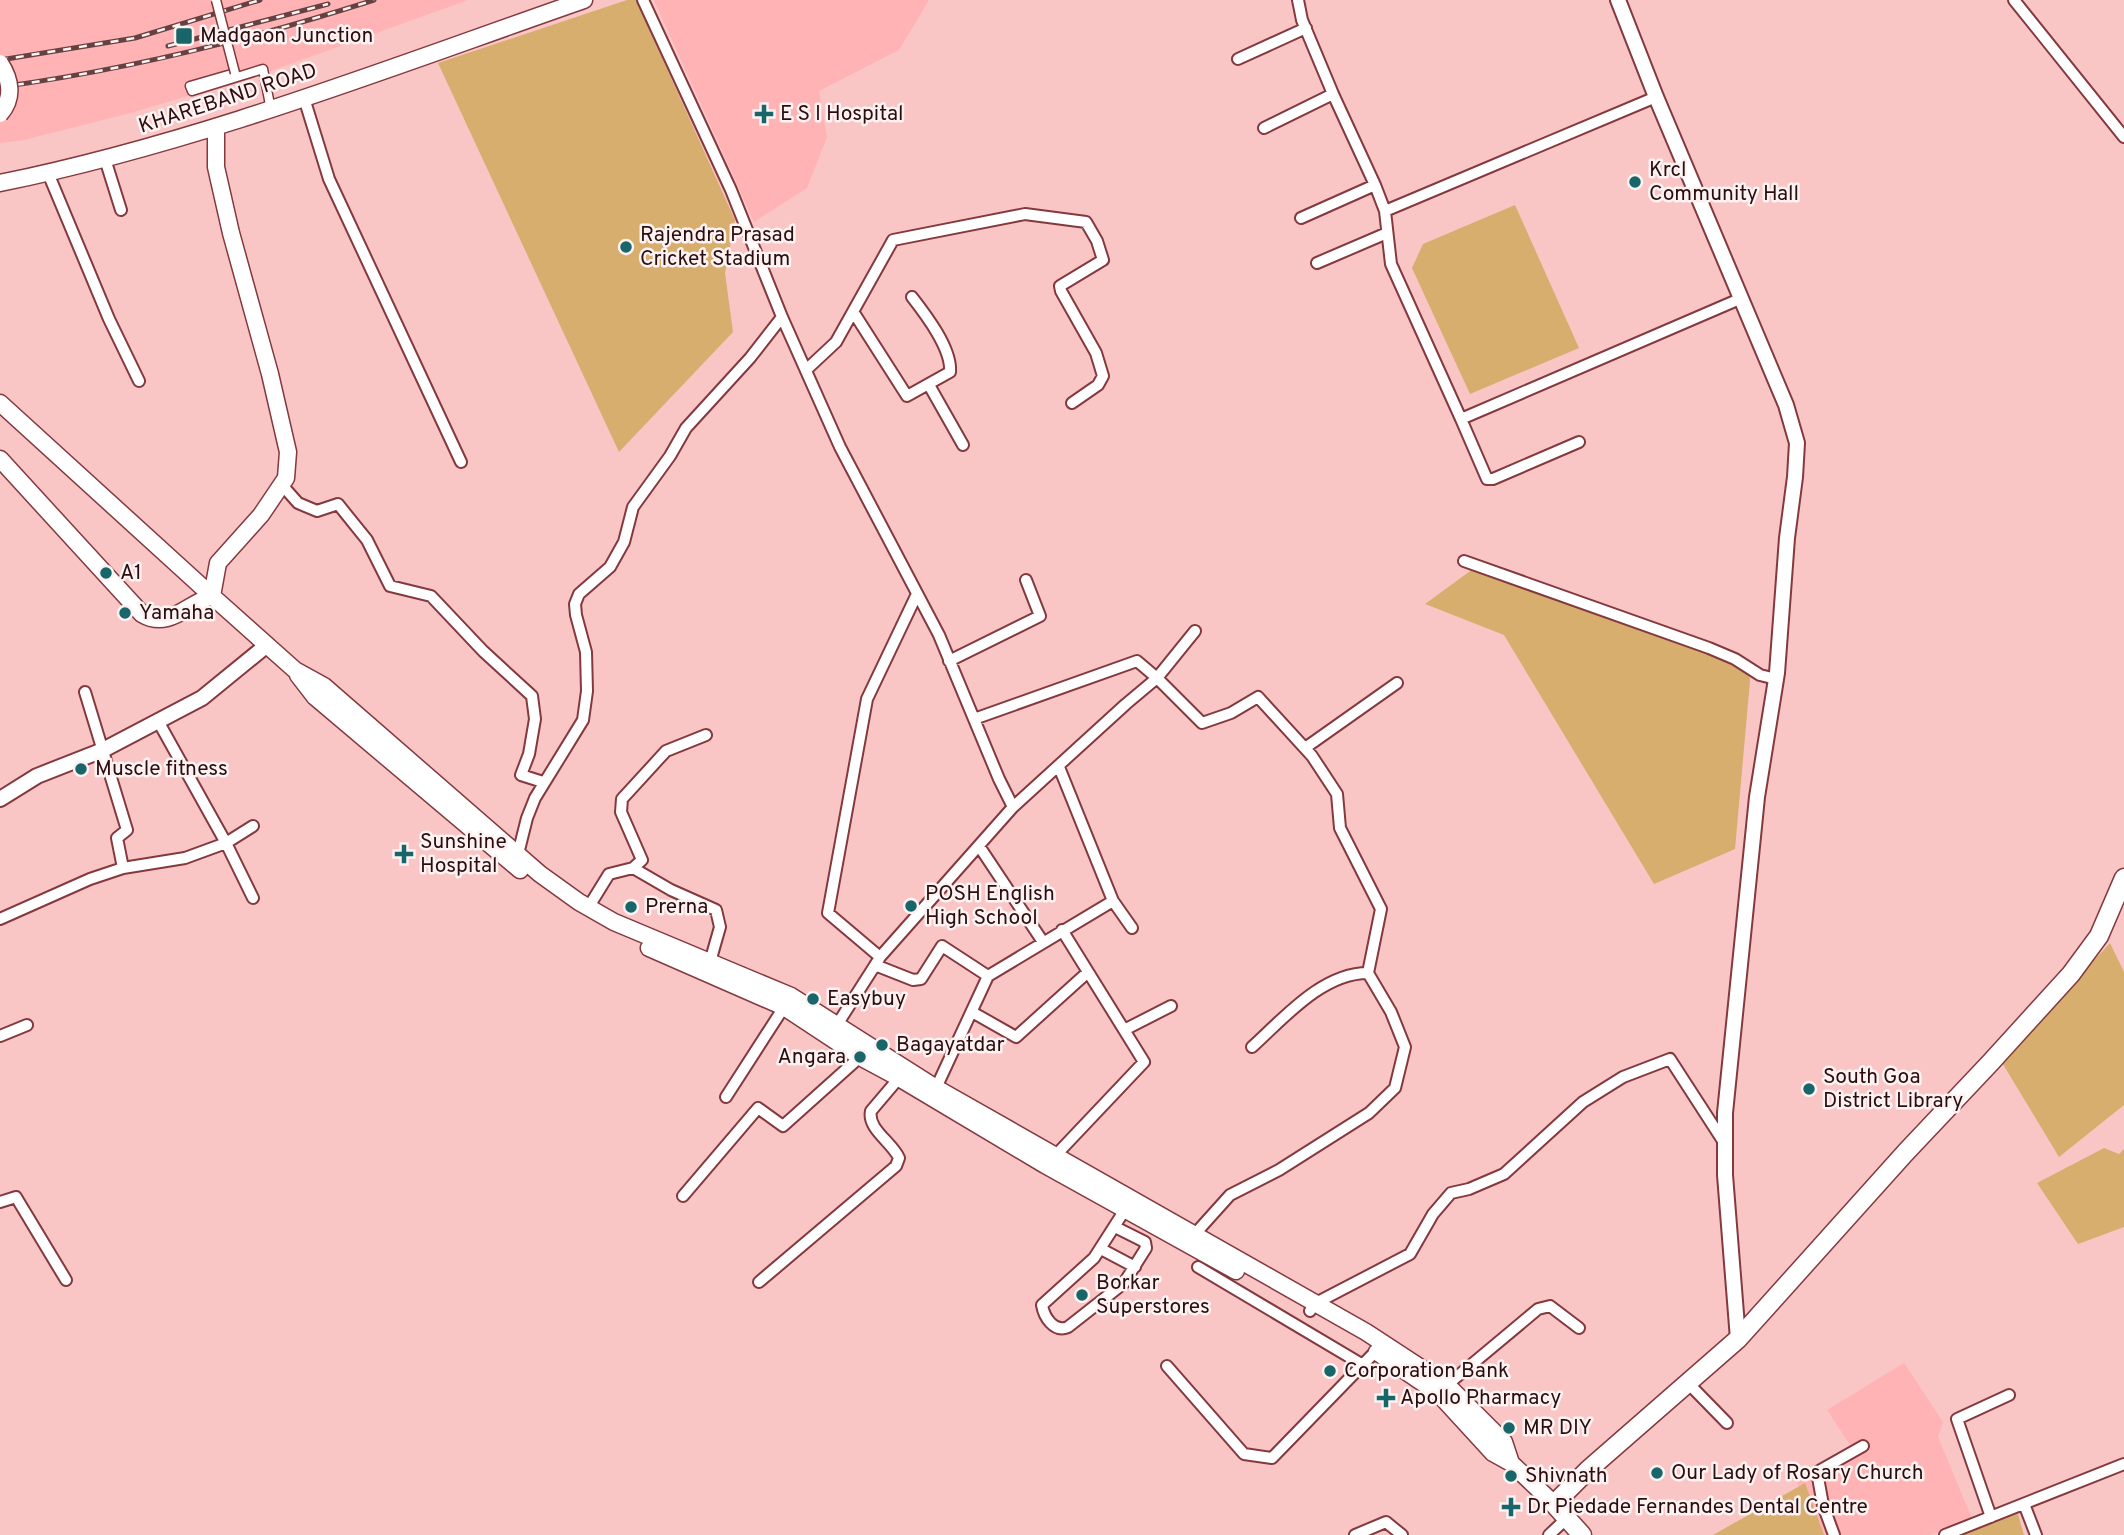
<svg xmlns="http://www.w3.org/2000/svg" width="2124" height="1535" font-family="Overpass,sans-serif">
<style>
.built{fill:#ffb3b4}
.green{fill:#d7ae6e}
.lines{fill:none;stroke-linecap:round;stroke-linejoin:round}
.pedestrian-casing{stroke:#83393e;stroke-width:11}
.minor-casing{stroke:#83393e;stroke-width:14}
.tertiary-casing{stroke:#83393e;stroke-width:18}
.secondary-casing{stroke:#83393e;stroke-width:19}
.primary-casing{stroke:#83393e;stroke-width:21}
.pedestrian{stroke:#fff;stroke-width:8}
.minor{stroke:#fff;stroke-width:10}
.tertiary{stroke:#fff;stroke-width:14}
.secondary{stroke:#fff;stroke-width:16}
.primary{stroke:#fff;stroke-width:18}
.rail-casing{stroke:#664142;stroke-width:5}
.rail{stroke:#fcf2f2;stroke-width:2.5;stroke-dasharray:8;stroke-linecap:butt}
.pedestrian-bridge-casing{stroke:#83393e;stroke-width:11;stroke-linecap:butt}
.secondary-bridge-casing{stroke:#83393e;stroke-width:19;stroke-linecap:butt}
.pedestrian-bridge{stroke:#fff;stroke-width:8}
.secondary-bridge{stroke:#fff;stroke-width:16}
.poi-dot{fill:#186669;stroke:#fcf2f2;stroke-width:2.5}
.labels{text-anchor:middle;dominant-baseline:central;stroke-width:5;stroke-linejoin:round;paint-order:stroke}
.poi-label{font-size:21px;fill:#2c0d0f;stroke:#fcf2f2;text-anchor:start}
.street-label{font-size:21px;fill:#2c0d0f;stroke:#fcf2f2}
</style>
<rect width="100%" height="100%" fill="#fac5c5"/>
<path class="built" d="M0 0H468L268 72 134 112 24 140 0 143Z
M654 0H929L899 50 819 91 827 137 807 188 754 222Z
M1904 1363 1943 1422 1938 1437 1973 1521 1930 1535H1820L1794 1476 1858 1457 1827 1410Z"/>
<path class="green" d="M627 0H636L735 220 725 273 733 332 619 452 438 63Z
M1515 205 1579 348 1470 394 1412 268 1423 244Z
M1473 569 1748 664 1750 681 1735 849 1654 884 1504 635 1425 604Z
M2110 943 2124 972V1105L2059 1157 2001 1061Z
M2104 1148 2119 1154 2124 1149V1227L2078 1244 2037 1183Z
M1805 1483 1824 1535H1713Z
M2018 1514 2024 1535H1962Z"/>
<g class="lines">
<defs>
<path id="pedestrian" d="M235 73 190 86 192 91 263 69 271 110"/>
<path id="minor" d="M643 0 731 190 782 317 840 447 939 635 999 779 1013 807 1126 704 1157 678 1202 723 1231 713 1258 697 1312 756 1337 794 1340 828 1381 909 1368 973 1391 1012 1405 1047 1395 1088 1369 1113 1279 1170 1230 1195 1194 1235
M1298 0 1302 20 1333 94 1375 185 1301 218
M2014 0 2124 137
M1238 59 1306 28
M304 98 329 179 461 462
M1264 128 1333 94
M105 159 121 210
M48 173 109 319 139 381
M1375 185 1385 211 1391 264 1461 419
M1385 211 1656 97
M1317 263 1387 233
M854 313 907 396 950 372C952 349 926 315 912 297
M806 370 836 342 893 240 1025 214 1086 222 1097 241 1103 260 1060 286 1061 291 1096 353 1103 376 1098 385 1072 403
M929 385 963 445
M1579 442 1493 479H1487L1461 419 1742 298
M282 485 298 503 317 511 338 504 367 540 390 586 431 596 483 651 532 696 535 719 529 754 521 775 543 782
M1464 561 1709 648 1735 659 1760 675 1776 679
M917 594 867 699 828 913 880 957 1013 807
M949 661 1040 616 1026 580
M85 692 127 830 117 838 123 868 185 858 226 843 253 898
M974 719 1137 661 1157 678 1195 631
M158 721 226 843 253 826
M1305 748 1397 683
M979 846 1043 942
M518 854 527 818 535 798 583 720 587 691 586 652 576 615 575 604 579 594 610 567 624 542 633 507 670 456 686 428 750 358 782 317
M633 868 642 860 621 812 622 799 666 751 706 735
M1113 901 1132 928
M588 908 609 874 633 868 671 890 716 910 720 927 710 962
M0 919 90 879 123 868
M875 965 913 980 921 979 942 946 988 976
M972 1012 1016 1037 1088 972
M835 1028 879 959
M1124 1030 1171 1006
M0 1036 27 1025
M1252 1047C1284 1018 1322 973 1368 973
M936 1088 988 976 1113 901 1059 767
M726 1097 784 1007
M1055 1156 1144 1062 1062 930
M683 1196 758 1108 783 1126 860 1057
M0 1202 16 1197 66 1280
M1115 1227 1145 1242 1146 1248 1124 1283 1068 1327C1054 1333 1044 1317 1042 1305L1094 1258 1128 1205
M1101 1249 1135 1267
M1198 1267 1363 1365
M759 1282 896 1166 899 1158C892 1142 867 1129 871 1111L899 1078
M1310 1311 1314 1304 1410 1254 1433 1214 1451 1193 1469 1189 1504 1174 1583 1102 1623 1077 1670 1059 1725 1144
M1167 1366 1244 1454 1272 1458 1376 1351
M1687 1382 1727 1423
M1447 1385 1538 1309 1550 1306 1579 1328
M2024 1504 2036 1535
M1991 1517 1957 1419 2009 1395
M1355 1535 1386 1522 1402 1535
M1549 1535 1567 1518
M1834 1535 1823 1505 1817 1472 1863 1446
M1945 1535 2124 1464"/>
<path id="tertiary" d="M1618 0 1656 97 1786 405 1797 443 1795 477 1787 538 1777 673 1757 797 1725 1113V1175L1738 1339
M0 799 37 776 103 750 202 698 267 645"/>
<path id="secondary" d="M0 183C201 142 391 67 584 0
M0 403 212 596 218 563 261 515 286 478 288 452 270 374 231 233 216 167V128
M0 459 142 614C169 630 187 604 212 596L295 670 324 686 540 874 579 902 614 922 791 996 936 1088 1366 1332 1447 1385 1504 1442 1511 1463
M298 675 315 697 520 870
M649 948 784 1007 860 1057 899 1078 1045 1165 1236 1271
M1377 1352 1438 1393 1493 1453 1511 1463 1554 1504"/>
<path id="primary" d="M1582 1535 1554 1504 1588 1470 1738 1339 1906 1152 1991 1062 2071 974 2099 936 2124 878"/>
</defs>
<use href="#pedestrian" class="pedestrian-casing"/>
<use href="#minor" class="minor-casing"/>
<use href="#tertiary" class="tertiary-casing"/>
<use href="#secondary" class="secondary-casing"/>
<use href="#primary" class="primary-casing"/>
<use href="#pedestrian" class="pedestrian"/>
<use href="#minor" class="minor"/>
<use href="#tertiary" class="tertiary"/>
<use href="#secondary" class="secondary"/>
<use href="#primary" class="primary"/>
<defs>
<path id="rail" d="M168 46 328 4
M0 60 135 38 260 0
M0 87C127 70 252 39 374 0"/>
</defs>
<use href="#rail" class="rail-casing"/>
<use href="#rail" class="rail"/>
<defs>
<path id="pedestrian-bridge" d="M216 0 235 73"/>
<path id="secondary-bridge" d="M0 63C11 80 14 98 0 114"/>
</defs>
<use href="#pedestrian-bridge" class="pedestrian-bridge-casing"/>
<use href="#secondary-bridge" class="secondary-bridge-casing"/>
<use href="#pedestrian-bridge" class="pedestrian-bridge"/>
<use href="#secondary-bridge" class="secondary-bridge"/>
</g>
<g class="poi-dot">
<rect x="175" y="27" width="18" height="18" rx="3.5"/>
<path d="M760.5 103.5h7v7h7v7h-7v7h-7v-7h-7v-7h7z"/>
<circle cx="1635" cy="182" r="7"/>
<circle cx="626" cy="247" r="7"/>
<circle cx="106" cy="573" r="7"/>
<circle cx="125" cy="613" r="7"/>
<circle cx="81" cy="769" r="7"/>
<path d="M400.5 843.5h7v7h7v7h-7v7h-7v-7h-7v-7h7z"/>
<circle cx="911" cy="906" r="7"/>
<circle cx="631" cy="907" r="7"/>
<circle cx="813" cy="999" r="7"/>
<circle cx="882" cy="1045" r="7"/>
<circle cx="860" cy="1057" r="7"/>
<circle cx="1809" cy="1089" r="7"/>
<circle cx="1082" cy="1295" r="7"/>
<circle cx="1330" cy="1371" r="7"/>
<path d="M1382.5 1387.5h7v7h7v7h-7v7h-7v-7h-7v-7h7z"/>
<circle cx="1509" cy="1428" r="7"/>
<circle cx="1657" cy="1473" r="7"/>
<circle cx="1511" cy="1476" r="7"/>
<path d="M1507.5 1496.5h7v7h7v7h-7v7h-7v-7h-7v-7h7z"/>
</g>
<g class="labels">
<g class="poi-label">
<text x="200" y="36">Madgaon Junction</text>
<text x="780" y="114">E S I Hospital</text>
<text x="1649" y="170">Krcl<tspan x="1649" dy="24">Community Hall</tspan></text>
<text x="640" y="235">Rajendra Prasad<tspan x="640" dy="24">Cricket Stadium</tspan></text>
<text x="120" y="573">A1</text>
<text x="139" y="613">Yamaha</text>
<text x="95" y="769">Muscle fitness</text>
<text x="420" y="842">Sunshine<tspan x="420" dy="24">Hospital</tspan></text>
<text x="925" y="894">POSH English<tspan x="925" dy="24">High School</tspan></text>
<text x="645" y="907">Prerna</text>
<text x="827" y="999">Easybuy</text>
<text x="896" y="1045">Bagayatdar</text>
<text x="846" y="1057" text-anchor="end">Angara</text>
<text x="1823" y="1077">South Goa<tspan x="1823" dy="24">District Library</tspan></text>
<text x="1096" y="1283">Borkar<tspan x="1096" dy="24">Superstores</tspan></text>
<text x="1344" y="1371">Corporation Bank</text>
<text x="1400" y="1398">Apollo Pharmacy</text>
<text x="1523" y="1428">MR DIY</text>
<text x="1671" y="1473">Our Lady of Rosary Church</text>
<text x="1525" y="1476">Shivnath</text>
<text x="1527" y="1507">Dr Piedade Fernandes Dental Centre</text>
</g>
<g class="street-label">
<text transform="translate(228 99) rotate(-18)">KHAREBAND ROAD</text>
</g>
</g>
</svg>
